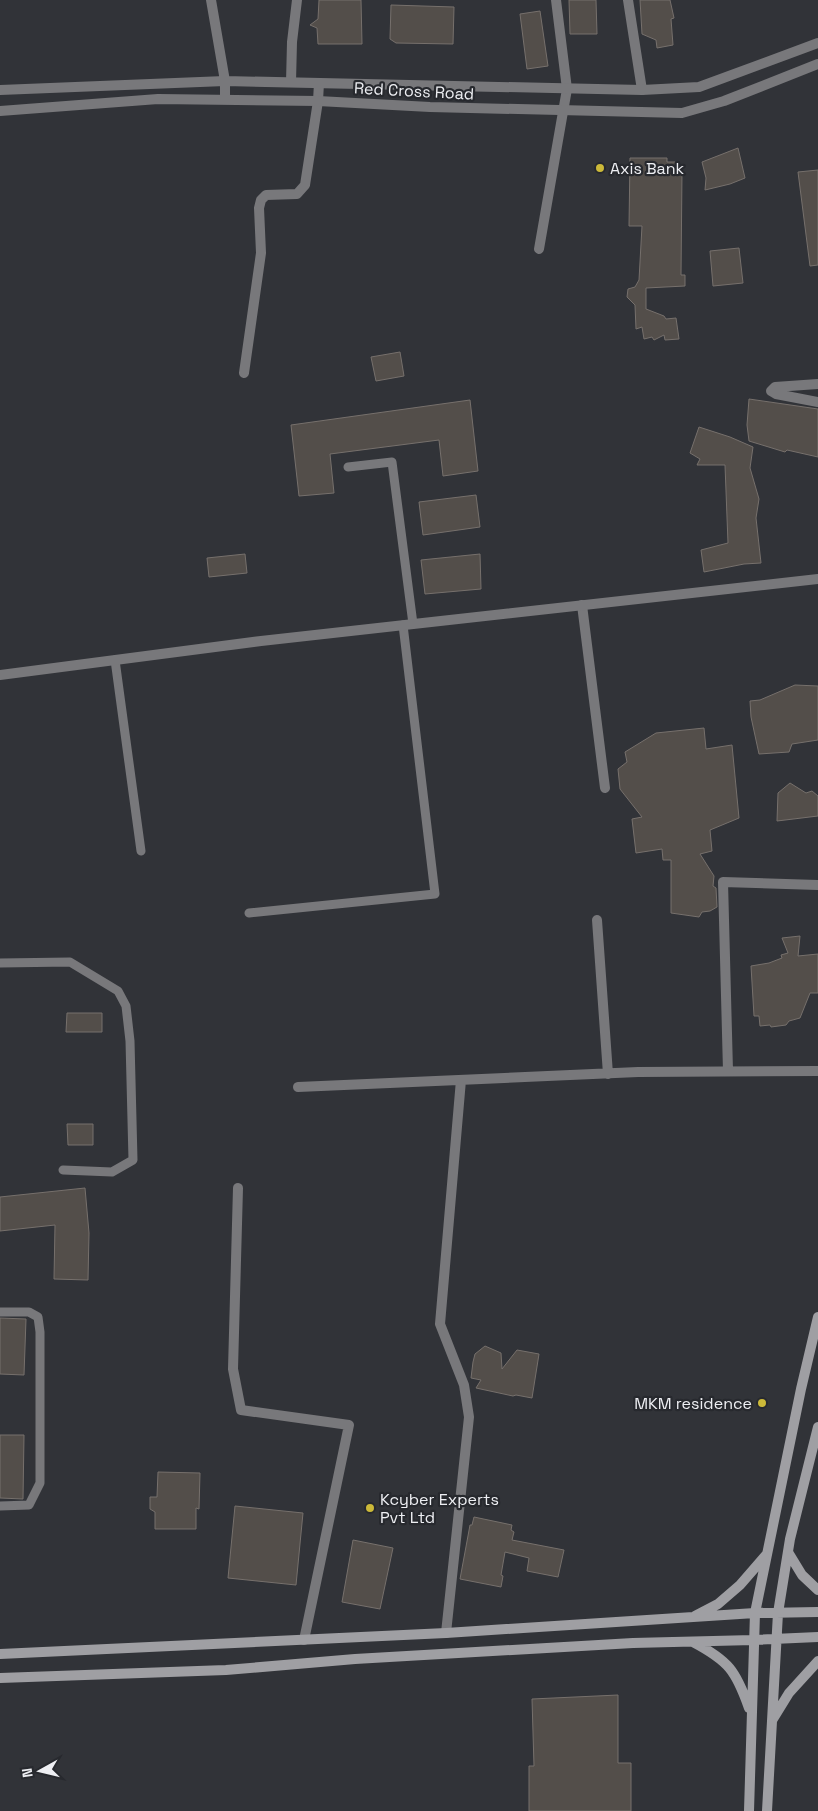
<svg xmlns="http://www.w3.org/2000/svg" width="818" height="1811" font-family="'Space Grotesk',sans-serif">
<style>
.building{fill:#534e4a;stroke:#76706c}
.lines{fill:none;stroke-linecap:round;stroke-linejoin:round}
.service{stroke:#78787b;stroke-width:9}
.minor{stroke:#78787b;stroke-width:10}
.tertiary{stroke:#78787b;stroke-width:10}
.secondary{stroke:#9f9fa3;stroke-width:10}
.poi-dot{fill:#ccb939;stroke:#27292e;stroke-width:2}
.labels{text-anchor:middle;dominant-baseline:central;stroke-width:4.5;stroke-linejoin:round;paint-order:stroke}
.street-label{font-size:16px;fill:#eeeff3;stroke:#27292e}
.poi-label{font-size:16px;fill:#eeeff3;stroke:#27292e;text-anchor:start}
</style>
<rect width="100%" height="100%" fill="#313338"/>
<path class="building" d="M319 0H361L362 44H318L317 28 310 25 318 19Z
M569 0H596L597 34H570Z
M640 0H670L674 18 671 19 673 45 657 48 656 40 642 34Z
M391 5 454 7 453 44 396 43 390 39Z
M540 11 548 66 527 69 520 14Z
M738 148 745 178 730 184 705 190 706 178 702 162Z
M630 158H667V162H678V172L682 171 681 275H685V286L646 288V309L664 316 666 319 676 318 679 339 665 340 664 335 654 340 652 337 644 339 642 327 636 329 635 305 627 297 628 289 635 287 639 280 642 226H629Z
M818 170V265L810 266 798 172Z
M739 248 743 283 713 286 710 251Z
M400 352 404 376 376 381 371 357Z
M749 399 818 409V457L787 450 785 452 749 441 747 425Z
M470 400 478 471 443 476 439 440 330 454 334 493 299 496 291 425Z
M699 427 730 437 753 447 750 468 759 499 756 518 761 563 744 564 704 572 701 550 728 543 725 465H697L700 459 690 453Z
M476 495 480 527 423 535 419 502Z
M245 554 247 573 209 577 207 558Z
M480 554 481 589 425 594 421 560Z
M795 685 818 686V740L792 744 789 752 759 754 751 717 750 701 760 700Z
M704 728 706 749 732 745 739 818 710 830 712 851 700 854 714 876 713 886 716 888 717 907 710 911 702 912 699 917 671 913V860H663L662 849 636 853 632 819 642 817 620 789 618 769 627 762 625 752 656 733Z
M790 783 806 793 812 791 818 796V816L777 821 778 793Z
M800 936 798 956 818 954V993H810L800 1018 789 1021 786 1025 771 1027 770 1025 760 1026 759 1016H754L751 966 769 963 782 958 781 955 788 953 782 938Z
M67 1013H102V1032H66Z
M67 1124H93V1145H68Z
M85 1188 89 1233 88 1280 54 1279 55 1225 0 1231V1197Z
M0 1318 26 1319 24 1375 0 1374Z
M485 1346 501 1353 502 1369 517 1350 539 1354 532 1398 516 1395 513 1396 476 1388 481 1380 471 1378 473 1362 475 1354Z
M0 1435H24L23 1499 0 1498Z
M158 1472 200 1473 199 1509 196 1508V1529H155V1512L150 1509V1497H157Z
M235 1506 303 1513 296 1585 228 1578Z
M474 1517 512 1525 511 1530 514 1532 512 1540 564 1550 558 1577 527 1571 529 1558 505 1552 501 1575 503 1576 501 1587 460 1579 470 1525H472Z
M353 1540 393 1548 380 1609 342 1602Z
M618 1695V1763H631V1811H529V1766H534L532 1699Z"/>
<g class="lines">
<path class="service" d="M348 467 392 462 413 624
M115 660 141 851
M249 913 435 894 403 625
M0 963 70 962 118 991 126 1006 130 1041 133 1160 112 1172 63 1170
M0 1312H29L38 1317 40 1332V1483L29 1505 0 1506"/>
<path class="minor" d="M628 0 642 90
M291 82 292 42 297 0
M539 249 567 89 556 0
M244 373 261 253 259 208 261 200 266 195 297 194 305 185 318 101 319 83
M818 384 775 387 771 391 776 394 818 402
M582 605 605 788
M597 920 608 1074
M728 1071 723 882 818 885
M298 1087 638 1072 818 1071
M238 1188 233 1369 241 1410 349 1425 304 1640
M446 1633 469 1417 464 1385 440 1324 461 1080"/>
<path class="tertiary" d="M211 0 225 81V100
M0 90 225 81 642 90 699 87 818 43
M0 111 158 99 318 101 430 107 682 113 724 101 818 64
M0 675 261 641 818 579"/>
<path class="secondary" d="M788 1552 802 1575 818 1590
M695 1616 718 1604 740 1585 766 1555
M693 1642C729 1661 736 1671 749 1708
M0 1654 446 1633 755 1613 818 1612
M0 1678 226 1670 355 1659 633 1643 753 1640 818 1637
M773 1719 789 1693 818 1661
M749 1811 755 1613 801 1389 818 1317
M767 1811 778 1613 790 1539 818 1427"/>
</g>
<g class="poi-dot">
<circle cx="600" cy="168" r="5"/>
<circle cx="762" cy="1403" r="5"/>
<circle cx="370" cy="1508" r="5"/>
</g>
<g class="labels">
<g class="street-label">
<text transform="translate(414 91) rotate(3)">Red Cross Road</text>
</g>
<g class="poi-label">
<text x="610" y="168">Axis Bank</text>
<text x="752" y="1403" text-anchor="end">MKM residence</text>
<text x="380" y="1499">Kcyber Experts<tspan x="380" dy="18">Pvt Ltd</tspan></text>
</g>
</g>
<g transform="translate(40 1771) rotate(262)" stroke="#27292e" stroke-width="4" paint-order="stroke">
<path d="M0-4L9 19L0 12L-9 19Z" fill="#eeeff3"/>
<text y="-8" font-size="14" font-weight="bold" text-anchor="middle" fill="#eeeff3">N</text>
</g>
</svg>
